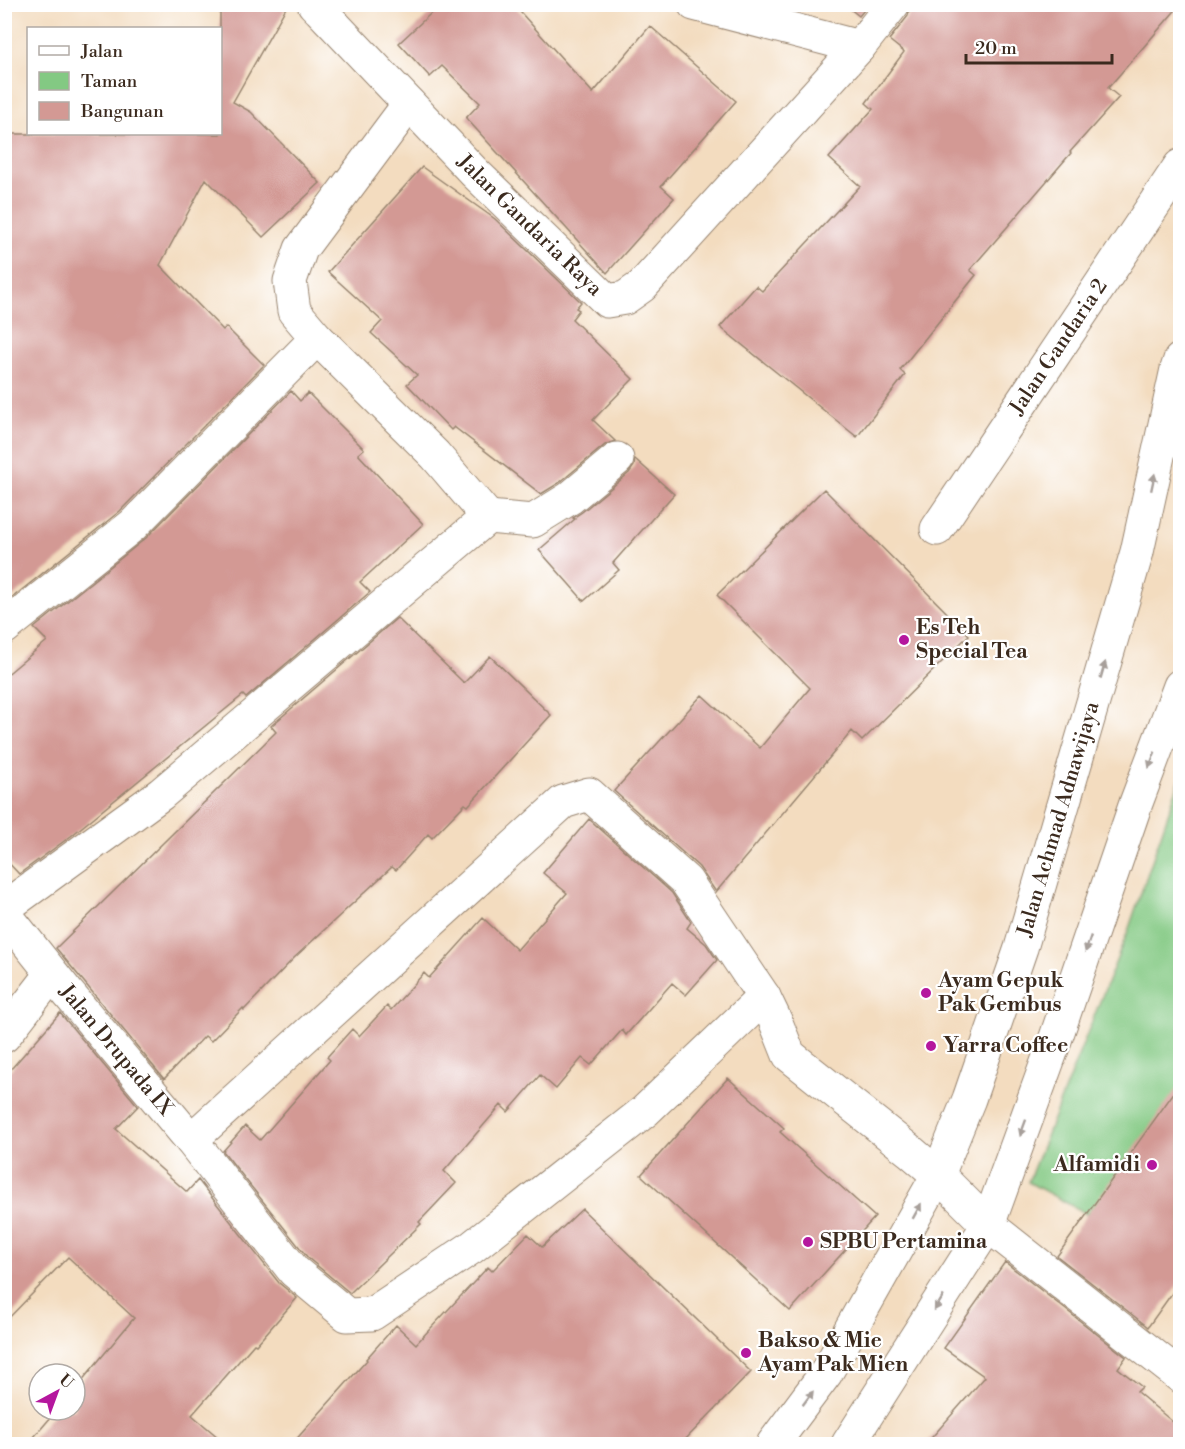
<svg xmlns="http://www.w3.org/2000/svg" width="1185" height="1449" font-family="'Libre Bodoni',serif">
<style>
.green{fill:#83c983;stroke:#5f7a50;stroke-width:1.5}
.building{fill:#d39994}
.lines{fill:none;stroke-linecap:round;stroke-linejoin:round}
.minor-casing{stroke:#97836e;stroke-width:35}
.primary-casing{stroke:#97836e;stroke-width:35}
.minor{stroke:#fff;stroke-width:33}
.primary{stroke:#fff;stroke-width:33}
.oneway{fill:#a79f9a}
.poi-dot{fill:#b5179e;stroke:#fff;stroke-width:2}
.labels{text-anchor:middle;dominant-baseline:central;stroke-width:4.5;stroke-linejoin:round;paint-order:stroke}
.street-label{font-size:21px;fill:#3b2a1e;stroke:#fff}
.poi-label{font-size:21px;font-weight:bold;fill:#3b2a1e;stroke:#fff;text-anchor:start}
</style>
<rect width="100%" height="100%" fill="#fff"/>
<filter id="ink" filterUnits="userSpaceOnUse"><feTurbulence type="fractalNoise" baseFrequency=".0167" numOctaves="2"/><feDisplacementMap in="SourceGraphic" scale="12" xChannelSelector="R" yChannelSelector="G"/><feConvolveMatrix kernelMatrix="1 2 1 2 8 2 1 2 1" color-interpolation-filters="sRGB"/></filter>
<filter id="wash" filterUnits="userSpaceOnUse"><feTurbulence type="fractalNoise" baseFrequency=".008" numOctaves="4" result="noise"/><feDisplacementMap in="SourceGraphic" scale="24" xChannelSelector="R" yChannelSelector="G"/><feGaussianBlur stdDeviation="1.35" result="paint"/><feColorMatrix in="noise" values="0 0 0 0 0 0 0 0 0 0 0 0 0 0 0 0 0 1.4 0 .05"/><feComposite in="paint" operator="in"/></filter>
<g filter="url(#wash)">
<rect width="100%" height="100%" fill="#f3dcbf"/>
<path class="green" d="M1180 779V1265L1028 1182 1128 931Z"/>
<g id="blocks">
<path class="building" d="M220 4H288L233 102 251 112 320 183 263 237 206 179 160 265 223 330 226 327 264 365 120 511 8 601 4 597V134H220Z
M441 4H513L593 93 650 26 736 101 661 186 674 198 607 273 466 118 480 103 442 66 430 77 399 43Z
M844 4H869L859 16Z
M911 4 1180 5 1108 88 1119 97 1070 152 1071 153 970 270 976 275 900 370 905 375 857 437 720 327 756 286 762 291 860 186 829 158 873 109 866 103 904 52 889 40 908 16Z
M422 167 495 219 581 302 576 308 579 310 572 319 633 379 593 420 615 441 605 445 559 483 541 494 454 427 451 430 407 384 417 375 371 333 382 321 328 272Z
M291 391 300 401 308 393 364 449 358 454 423 524 360 582 370 592 246 698 243 695 71 836 19 874 4 858V677L47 641 34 628 146 538Z
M635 459 674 494 613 563 619 570 584 601 539 550 575 519 573 518 582 512 629 473 634 466Z
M824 489 969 635 862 741 852 731 716 892 699 867 614 791 702 695 760 748 810 688 717 595Z
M397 618 464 683 490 656 551 715 468 806 465 804 432 838 428 834 396 870 392 867 294 958 244 1010 243 1008 211 1041 205 1036 164 1079 56 948 276 732 271 726Z
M589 819 672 893 691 922 687 928 706 944 717 960 686 995 672 983 626 1035 622 1030 591 1065 582 1058 556 1089 540 1075 508 1112 501 1105 444 1171 456 1183 419 1222 421 1224 350 1293 308 1258 223 1151 245 1126 260 1140 330 1060 327 1057 352 1029 359 1036 387 1006 391 1010 424 973 429 978 483 918 517 950 567 893 543 873Z
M60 1013 138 1106 116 1129 187 1192 198 1180 279 1283 297 1298 256 1345 254 1344 192 1415 226 1444H28L57 1410H75V1389L134 1318 68 1257 4 1323V1077Z
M728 1078 784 1128 780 1132 875 1217 790 1311 641 1175Z
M1180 1084V1282L1148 1327 1057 1256Z
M582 1209 751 1372 681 1444H292L367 1360 366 1359 396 1325 416 1344 488 1267 492 1271 528 1234 542 1247Z
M1005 1262 1126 1357 1118 1368 1142 1387 1137 1392 1180 1428V1444H926L985 1377 944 1348Z"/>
</g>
</g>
<g filter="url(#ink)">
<use href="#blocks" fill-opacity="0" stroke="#97836e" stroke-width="1.5"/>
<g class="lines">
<defs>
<g id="minor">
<path id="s1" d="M314 4 320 10 474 172 607 301 625 298 642 286 859 47 893 4"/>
<path d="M694 4 859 47"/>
<path d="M488 517 533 521 570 498 617 459"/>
<path id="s2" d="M937 529 1180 166"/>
<path d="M4 628 133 525 317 338"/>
<path d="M4 908 161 794 488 517 435 455 317 338 294 311 290 281 301 249 409 104"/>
<path id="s3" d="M4 913 67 992 191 1140 294 1271 347 1315 372 1314 471 1248 645 1111 764 997 775 1020 789 1055 910 1151 938 1175"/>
<path d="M4 1036 52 974"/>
<path d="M191 1140 563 802 589 794 686 881 764 997"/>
<path d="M988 1225 1180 1376"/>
</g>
<g id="primary">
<path d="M938 1175 988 1225"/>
<path id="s4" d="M773 1444 826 1373 938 1175 969 1099 1021 948 1137 552 1177 369 1180 360"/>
<path d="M848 1444 988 1225 1052 1049 1136 803 1180 686"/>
</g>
</defs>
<use href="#minor" class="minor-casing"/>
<use href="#primary" class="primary-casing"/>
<use href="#minor" class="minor"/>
<use href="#primary" class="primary"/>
</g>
<defs><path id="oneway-solid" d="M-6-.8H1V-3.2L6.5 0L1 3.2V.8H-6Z" transform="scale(1.5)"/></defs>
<g class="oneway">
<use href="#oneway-solid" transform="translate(1153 482) rotate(-78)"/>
<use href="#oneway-solid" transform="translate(1103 670) rotate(-74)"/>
<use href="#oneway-solid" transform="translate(1152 760) rotate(111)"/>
<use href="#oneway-solid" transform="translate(1088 944) rotate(109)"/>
<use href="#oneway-solid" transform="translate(1023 1128) rotate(110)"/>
<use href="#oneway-solid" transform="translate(917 1211) rotate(-61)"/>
<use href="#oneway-solid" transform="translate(939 1303) rotate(122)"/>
<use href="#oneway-solid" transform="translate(808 1398) rotate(-53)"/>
</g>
</g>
<g class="poi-dot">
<circle cx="904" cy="640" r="6"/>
<circle cx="926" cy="993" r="6"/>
<circle cx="931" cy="1046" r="6"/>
<circle cx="1152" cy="1165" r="6"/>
<circle cx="808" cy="1242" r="6"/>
<circle cx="746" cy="1353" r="6"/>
</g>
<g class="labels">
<g class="street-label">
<text stroke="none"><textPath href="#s1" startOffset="309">Jalan Gandaria Raya</textPath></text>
<text stroke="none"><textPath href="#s2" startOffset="219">Jalan Gandaria 2</textPath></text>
<text stroke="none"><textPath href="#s4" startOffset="692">Jalan Achmad Adnawijaya</textPath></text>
<text stroke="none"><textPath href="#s3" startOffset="177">Jalan Drupada IX</textPath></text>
</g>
<g class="poi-label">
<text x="916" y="628">Es Teh<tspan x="916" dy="24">Special Tea</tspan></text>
<text x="938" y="981">Ayam Gepuk<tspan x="938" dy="24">Pak Gembus</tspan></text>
<text x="943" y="1046">Yarra Coffee</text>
<text x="1140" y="1165" text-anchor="end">Alfamidi</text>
<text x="820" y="1242">SPBU Pertamina</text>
<text x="758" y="1341">Bakso &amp; Mie<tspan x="758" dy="24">Ayam Pak Mien</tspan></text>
</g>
</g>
<rect width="1185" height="1449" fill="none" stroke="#fff" stroke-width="24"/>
<rect x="27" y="27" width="195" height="108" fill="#ffffff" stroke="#b1aaa5" stroke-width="1.5"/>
<rect x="39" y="46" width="30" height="9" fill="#ffffff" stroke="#b1aaa5" stroke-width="1.5"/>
<text x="81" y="57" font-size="18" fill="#3b2a1e">Jalan</text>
<rect x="39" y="72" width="30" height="18" fill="#83c983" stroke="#b1aaa5" stroke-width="1.5"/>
<text x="81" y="87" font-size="18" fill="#3b2a1e">Taman</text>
<rect x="39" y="102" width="30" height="18" fill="#d39994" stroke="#b1aaa5" stroke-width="1.5"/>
<text x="81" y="117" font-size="18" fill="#3b2a1e">Bangunan</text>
<g transform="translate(57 1392) rotate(41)"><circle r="28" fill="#ffffff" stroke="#b1aaa5" stroke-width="1.5"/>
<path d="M0-4.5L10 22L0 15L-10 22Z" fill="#b5179e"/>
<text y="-9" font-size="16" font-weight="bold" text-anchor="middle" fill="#3b2a1e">U</text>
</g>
<path d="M966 54v9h146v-9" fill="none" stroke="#3b2a1e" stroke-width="3"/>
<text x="975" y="54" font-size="18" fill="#3b2a1e" stroke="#ffffff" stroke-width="4.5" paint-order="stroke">20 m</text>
</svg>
